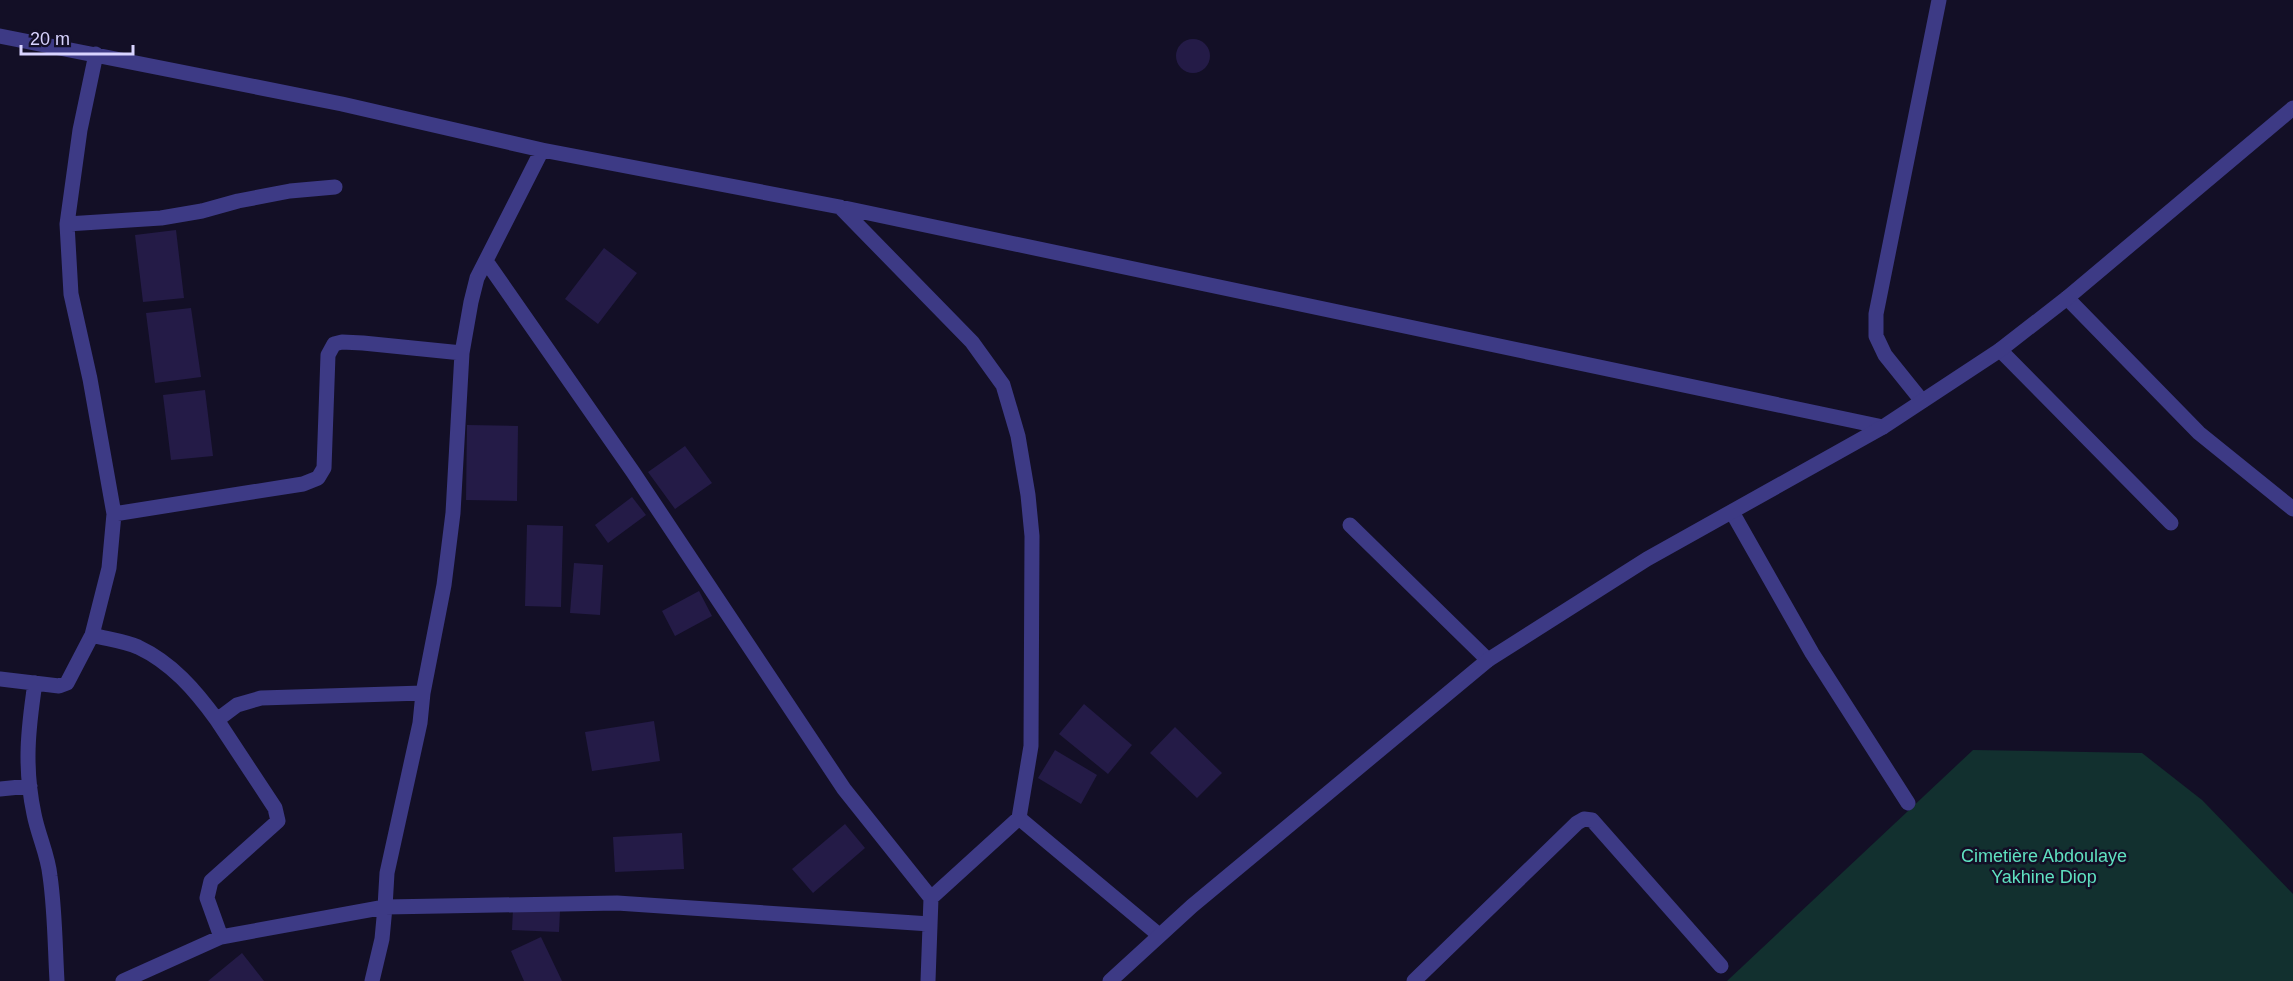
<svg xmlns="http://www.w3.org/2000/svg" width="2293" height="981" font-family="Arial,sans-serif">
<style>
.green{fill:#12302f}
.building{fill:#241b47}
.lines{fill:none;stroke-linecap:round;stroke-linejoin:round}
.minor{stroke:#3d3a85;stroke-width:15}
.tertiary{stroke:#3d3a85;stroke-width:15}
.labels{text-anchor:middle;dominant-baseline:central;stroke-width:5;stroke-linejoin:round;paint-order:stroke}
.park-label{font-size:18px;fill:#5fe0c0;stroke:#130f26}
</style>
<rect width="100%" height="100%" fill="#130f26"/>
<path class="green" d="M1973 750 2142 753 2202 800 2293 894V981H1727Z"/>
<path class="building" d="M1176 56a17 17 0 1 1 34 0a17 17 0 1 1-34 0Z
M176 230 184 298 143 302 135 235Z
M604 248 637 273 598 324 565 299Z
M191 308 201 377 155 383 146 313Z
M205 390 213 456 171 460 163 395Z
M467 425 518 426 517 501 466 500Z
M685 446 712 483 675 509 648 472Z
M632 497 646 515 608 543 595 525Z
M527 525 563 526 561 607 525 606Z
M574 563 603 565 600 615 570 613Z
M699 591 712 616 675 636 662 611Z
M1084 704 1132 745 1108 774 1059 734Z
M654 721 660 761 592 771 585 732Z
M1175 727 1222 773 1197 798 1150 753Z
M1055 750 1097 775 1081 804 1038 778Z
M845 824 865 848 813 893 792 869Z
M682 833 684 869 615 872 613 837Z
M513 909 560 911 559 932 512 930Z
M541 937 562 981H524L511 951Z
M242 953 264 981H208Z"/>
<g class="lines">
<path class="minor" d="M0 36 342 104 542 150 840 207 1883 427
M542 150 477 278 471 302 462 353 453 513 444 585 423 693 420 723 387 873 385 907 617 903 930 924
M67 224 161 218 202 211 238 201 290 191 335 187
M486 261 633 472 844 789 931 898 1019 818 1031 746 1032 536 1028 495 1018 436 1003 385 972 342 840 207
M2067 298 2199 433 2293 509
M2000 350 2171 523
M1922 401 1885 355 1876 336V314L1939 0
M1732 512 1812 653 1908 803
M114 514 303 484 318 478 324 468 328 355 334 344 342 342 363 343 462 353
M1350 525 1488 660
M92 635C107 639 124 641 138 647 172 663 195 690 217 720
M0 679 59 686 67 683 92 635 109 568 114 514 90 379 71 294 67 224 80 130 96 54
M35 683C28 730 24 767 34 814 38 835 48 855 50 876 55 911 55 946 57 981
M0 789 30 786
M1019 818 1159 935
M221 937 207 898 211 881 278 821 275 808 217 720 237 705 261 698 423 693
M123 981 221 937 385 907 382 939 372 981
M928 981 931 898
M1414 981 1577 823 1584 819 1592 820 1721 966"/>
<path class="tertiary" d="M1110 981 1192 906 1488 660 1647 559 1883 427 2000 350 2067 298 2293 108"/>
</g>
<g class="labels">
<g class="park-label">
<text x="2044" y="856">Cimetière Abdoulaye<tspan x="2044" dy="21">Yakhine Diop</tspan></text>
</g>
</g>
<path d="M21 45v9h112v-9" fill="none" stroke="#d9d4ff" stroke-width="3"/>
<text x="30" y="45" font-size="18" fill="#d9d4ff" stroke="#130f26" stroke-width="4.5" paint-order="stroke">20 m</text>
</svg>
